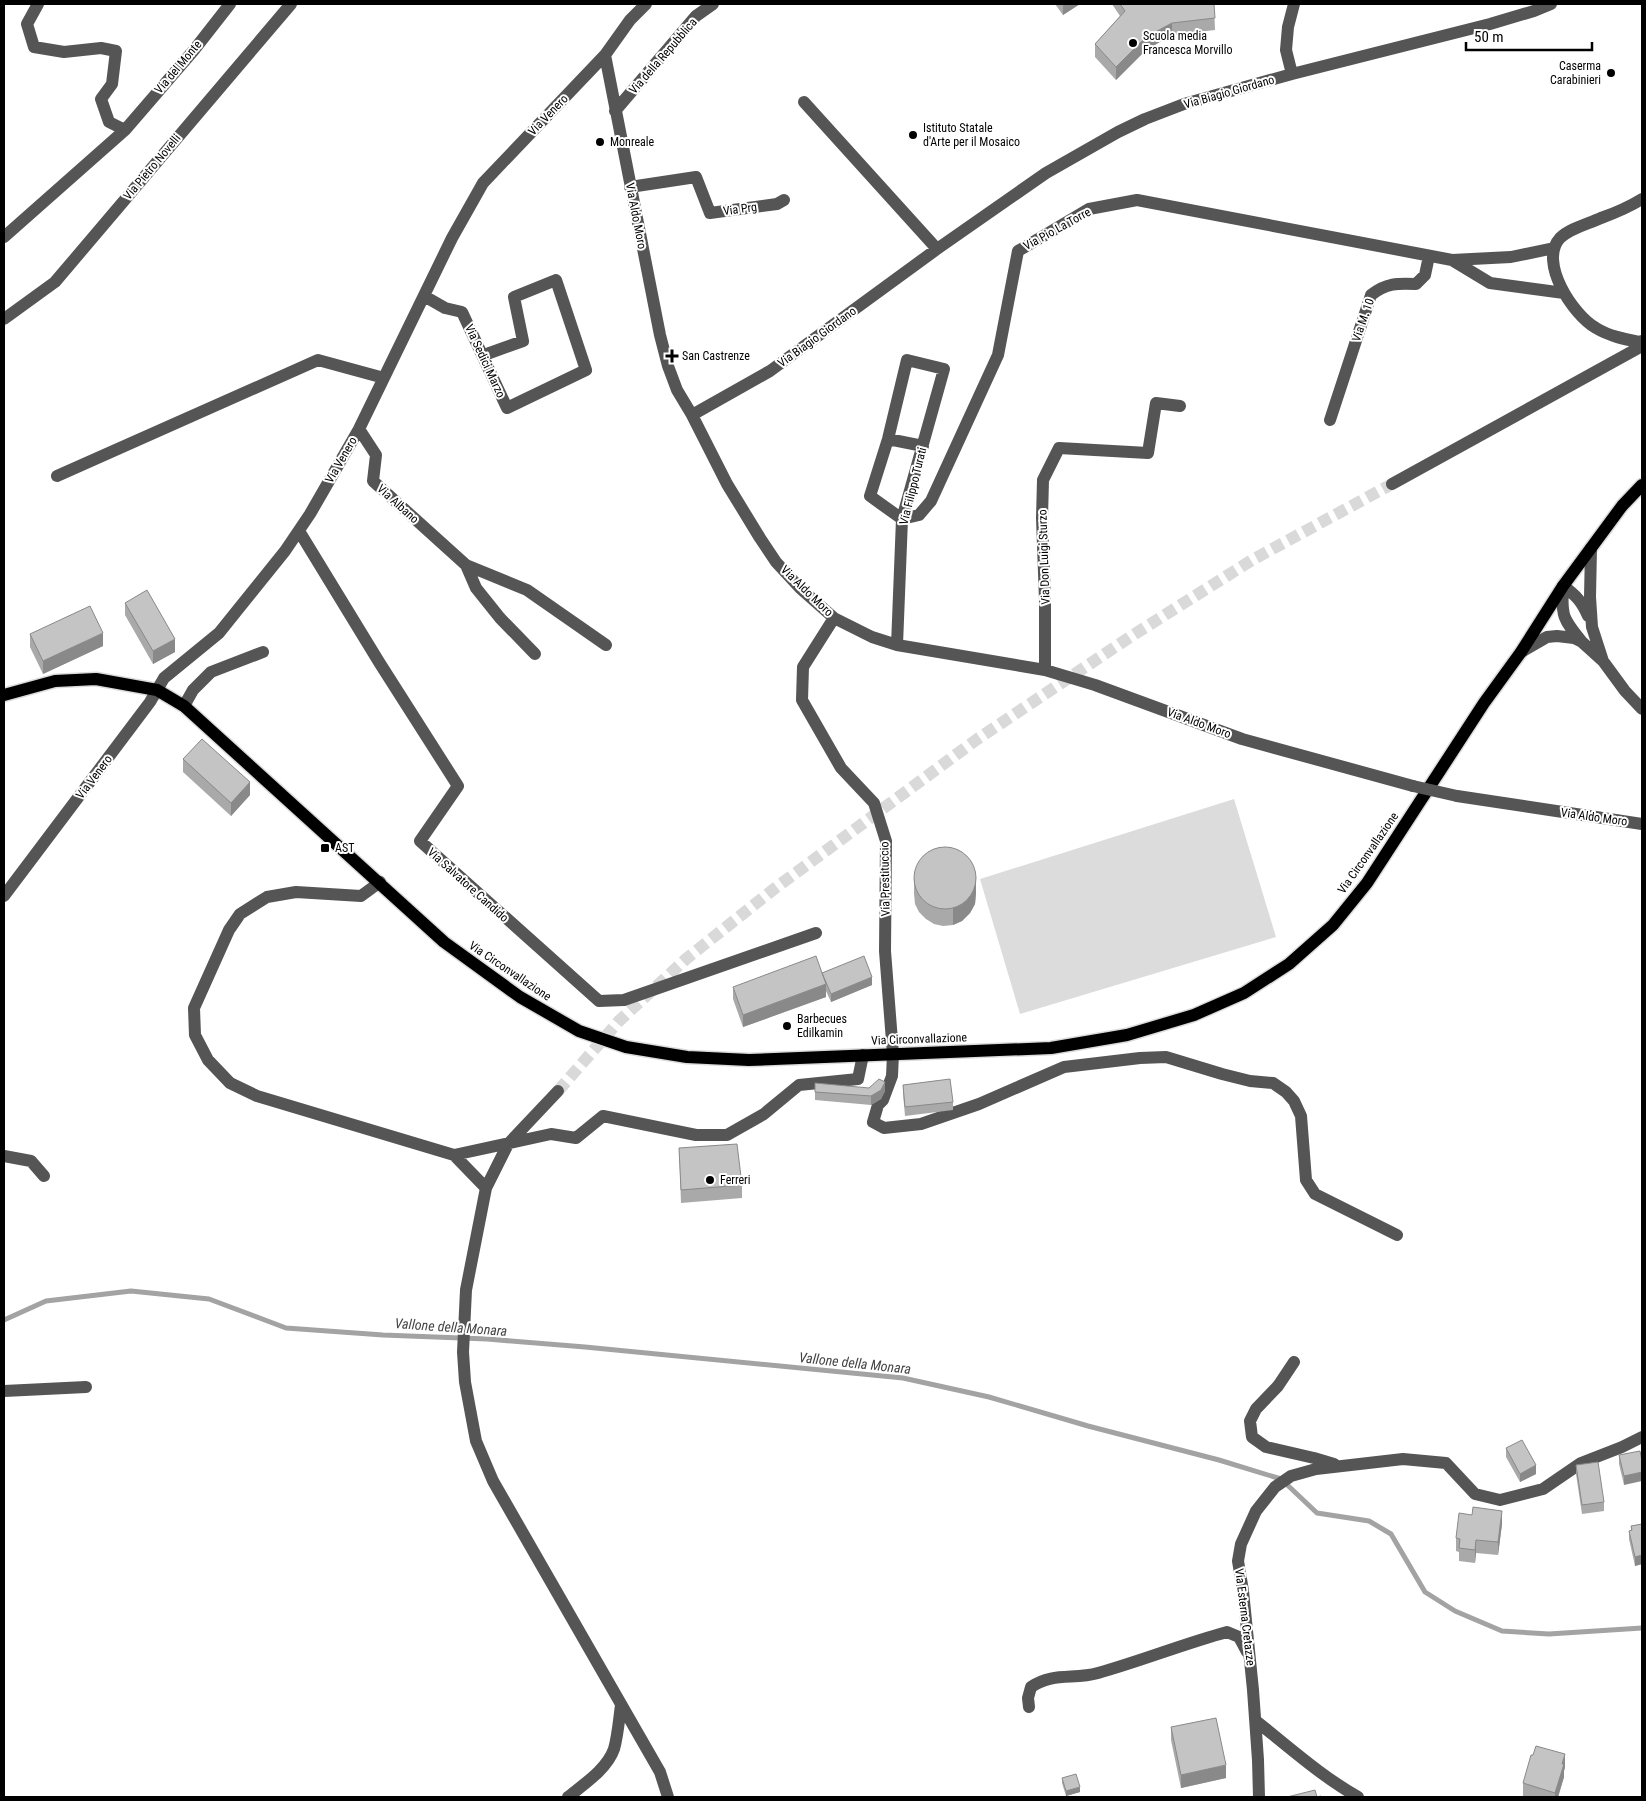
<svg xmlns="http://www.w3.org/2000/svg" width="1646" height="1801" font-family="'Roboto Condensed',sans-serif">
<style>
.grass{fill:#dcdcdc}
.lines{fill:none;stroke-linecap:round;stroke-linejoin:round}
.stream{stroke:#a3a3a3;stroke-width:5}
.minor-tunnel{stroke:#d9d9d9;stroke-width:12;stroke-dasharray:12 6;stroke-linecap:butt}
.major-casing{stroke:#dbdbdb;stroke-width:15}
.minor{stroke:#555;stroke-width:12}
.major{stroke:#000;stroke-width:12}
.minor-bridge{stroke:#555;stroke-width:12}
.wall{fill:#a9a9a9}
.shaded-wall{fill:#898989}
.building{fill:#c4c4c4;stroke:#898989}
.poi-dot{fill:#000;stroke:#fff;stroke-width:2}
.labels{text-anchor:middle;dominant-baseline:central;stroke-width:4;stroke-linejoin:round;paint-order:stroke}
.poi-label{font-size:12px;fill:#000;stroke:#fff;text-anchor:start}
.street-label{font-size:12px;fill:#000;stroke:#fff}
.water-label{font-size:14px;font-style:italic;fill:#444;stroke:#fff}
</style>
<rect width="100%" height="100%" fill="#fff"/>
<path class="grass" d="M1234 799 1276 937 1020 1014 980 879Z"/>
<g class="lines">
<path class="stream" d="M4 1320 46 1301 131 1291 209 1299 286 1328 383 1335 487 1339 585 1347 903 1378 989 1397 1088 1426 1219 1460 1281 1479 1317 1513 1369 1521 1391 1534 1425 1592 1455 1611 1502 1631 1549 1634 1642 1628"/>
<path class="minor-tunnel" d="M558 1091 619 1021 686 959 774 889 976 740 1130 637 1252 560 1392 484"/>
<defs>
<path id="major" d="M4 695 55 681 96 679 157 690 184 706 444 942 520 997 579 1031 626 1047 687 1057 749 1060 1051 1048 1127 1035 1194 1015 1244 993 1289 964 1333 925 1367 883 1484 703 1521 652 1563 586 1622 506 1642 485"/>
</defs>
<use href="#major" class="major-casing"/>
<path class="minor" d="M38 4 27 24 34 47 64 52 101 48 116 51 112 84 101 99 109 122 125 130
M605 55 660 335 668 366 677 390 692 415 727 484 760 538 776 562 800 588 834 618 872 637 897 645 1045 670 1095 685 1242 739 1413 786
M1292 74 1286 50 1288 27 1294 4
M804 102 937 249
M615 111 696 16 713 4
M630 187 696 177 710 213 777 204 784 200
M1642 199C1629 207 1615 213 1601 218 1588 224 1570 228 1560 238 1538 262 1573 315 1596 328 1609 336 1624 339 1639 342L1642 341
M4 237 125 130 194 50 230 4
M1452 260 1490 283 1564 293
M424 296 445 308 462 312 507 408 586 370 556 280 514 297 523 341 484 355
M4 319 55 282 291 4
M692 415 770 371 937 249 1046 173 1118 132 1145 119 1184 104 1292 74 1490 24 1534 11 1551 4
M1330 420 1371 295C1386 283 1398 283 1416 284L1425 275 1429 256
M359 429 376 455 373 481 466 565 527 590 606 645
M888 439 923 446
M57 476 318 360 384 378
M1392 484 1642 346
M299 531 379 662 458 786 420 841 599 1001 624 1000 816 933
M1591 548 1590 597 1592 627 1603 661
M466 565 476 588 500 618 535 654
M834 618 803 667 802 700 841 768 874 803 886 841 885 951 893 1054 892 1076 883 1100 878 1105 873 1122 884 1128 921 1124 979 1104 1064 1067 1140 1058 1166 1057 1222 1074 1250 1081 1273 1083 1286 1092 1294 1101 1301 1116 1306 1180 1315 1194 1397 1235
M1582 642C1563 619 1561 616 1563 586 1576 595 1582 602 1588 616
M897 645 902 519 944 369 907 360 888 439 870 496 902 519 919 515 931 501 998 355 1018 251 1089 209 1137 200 1452 260 1511 257 1554 248
M1521 652 1547 637 1557 636 1574 638 1582 642 1603 661 1625 691 1642 709
M1045 670V600L1042 518 1043 480 1059 448 1148 453 1156 403 1180 406
M184 706 193 690 211 672 263 652
M1457 796 1642 824
M380 882 361 896 296 892 267 897 240 914 229 930 194 1008 195 1035 208 1060 230 1083 257 1096 454 1155 486 1188
M4 896 150 702 164 678 219 633 285 551 310 514 359 429 452 238 483 183 605 55 630 20 646 4
M558 1091 508 1144 486 1188 466 1290 463 1352 465 1382 476 1441 493 1481 660 1772 668 1797
M454 1155 551 1134 576 1138 603 1116 696 1135H727L764 1114 799 1085 858 1079 863 1055
M4 1156 31 1161 44 1176
M1294 1362 1278 1386 1256 1409 1250 1421 1252 1437 1266 1447 1314 1458 1334 1464
M4 1391 86 1387
M1029 1707 1028 1698 1031 1687C1053 1672 1074 1680 1098 1673 1141 1661 1183 1644 1227 1632L1239 1637 1247 1652
M1256 1721C1289 1747 1321 1776 1358 1797
M568 1797C584 1784 607 1769 614 1749 618 1735 619 1719 621 1705
M1259 1797 1258 1760 1253 1690 1243 1591 1238 1561 1241 1544 1256 1511 1275 1487 1291 1476 1316 1469 1403 1459 1446 1463 1475 1494 1500 1500 1543 1489 1581 1463 1622 1447 1642 1437"/>
<use href="#major" class="major"/>
<path class="minor-bridge" d="M1413 786 1457 796"/>
</g>
<path class="wall" d="M1055 4H1080L1063 15Z
M1112 4H1214L1215 30 1172 35 1146 50 1116 80 1095 57V44L1120 16Z
M125 603 175 652 153 664 125 615Z
M30 634 103 646 43 674 30 647Z
M183 759 250 795 231 816 183 772Z
M914 877 976 893 975 904 970 913 962 921 953 925 943 926 934 924 926 919 919 912 915 904 914 894Z
M822 974 872 985 831 1002 826 991V997L743 1027 733 999V987Z
M815 1083 885 1091 881 1099 871 1105 815 1100Z
M903 1085 953 1102V1110L905 1116 903 1093Z
M679 1148 742 1185V1198L681 1203Z
M1506 1448 1536 1474 1520 1482 1506 1457Z
M1619 1455 1642 1461 1624 1485 1619 1464Z
M1576 1465 1604 1502V1511L1582 1514 1576 1474Z
M1502 1524 1498 1555 1476 1553 1475 1563 1459 1561V1552L1456 1551V1538Z
M1642 1524V1564L1635 1566 1629 1539V1531L1631 1530V1526Z
M1171 1727 1226 1778 1181 1788 1171 1740Z
M1565 1767 1564 1771V1777L1558 1797H1527L1523 1796V1783Z
M1062 1778 1080 1792 1066 1796 1062 1783Z"/>
<path class="shaded-wall" d="M1063 4H1080L1063 15Z
M1172 23V35L1146 50 1116 80V67L1146 37Z
M103 633V646L43 674V661Z
M175 639V652L153 664V651Z
M250 782V795L231 816V803Z
M976 876V893L975 904 970 913 962 921 953 925V908Z
M872 977V985L831 1002V994Z
M826 984V997L743 1027V1015Z
M885 1082V1091L881 1099 871 1105V1096Z
M1536 1465V1474L1520 1482V1474Z
M1642 1472V1481L1624 1485V1476Z
M1502 1511V1524L1498 1555V1542Z
M1476 1540V1553L1475 1563V1550Z
M1642 1555V1564L1635 1566V1557Z
M1565 1754V1767L1564 1771V1777L1558 1797H1555V1793L1562 1764Z
M1226 1765V1778L1181 1788V1775Z
M1080 1787V1792L1066 1796V1791Z"/>
<path class="building" d="M1120 4H1214L1215 18 1172 23 1146 37 1116 67 1095 44 1125 11Z
M147 590 175 639 153 651 125 603Z
M90 606 103 633 43 661 30 634Z
M202 739 250 782 231 803 183 759Z
M914 878a31 31 0 1 1 62 0a31 31 0 1 1-62 0Z
M816 956 826 984 743 1015 733 987Z
M864 956 872 977 831 994 822 973Z
M879 1079 885 1082 881 1090 871 1096 815 1092V1083L869 1088Z
M950 1079 953 1102 905 1107 903 1085Z
M737 1144 742 1185 681 1190 679 1148Z
M1522 1440 1536 1465 1520 1474 1506 1448Z
M1640 1451 1642 1461V1472L1624 1476 1619 1455Z
M1598 1462 1604 1502 1582 1505 1576 1465Z
M1473 1507 1502 1511 1498 1542 1476 1540 1475 1550 1459 1548 1460 1539 1456 1538 1459 1513 1472 1515Z
M1642 1524V1555L1635 1557 1629 1531 1632 1530 1631 1526Z
M1216 1718 1226 1765 1181 1775 1171 1727Z
M1536 1746 1565 1754 1562 1764H1564L1555 1793 1523 1783 1531 1755H1533Z
M1076 1774 1080 1787 1066 1791 1062 1778Z
M1315 1790 1317 1797 1321 1796V1797H1287Z"/>
<g class="poi-dot">
<circle cx="1133" cy="43" r="5"/>
<circle cx="1611" cy="73" r="5"/>
<circle cx="913" cy="135" r="5"/>
<circle cx="600" cy="142" r="5"/>
<path d="M669.5 348.5h5v5h5v5h-5v5h-5v-5h-5v-5h5z"/>
<rect x="320" y="843" width="10" height="10" rx="2.5"/>
<circle cx="787" cy="1026" r="5"/>
<circle cx="710" cy="1180" r="5"/>
</g>
<g class="labels">
<g class="poi-label">
<text x="1143" y="36">Scuola media<tspan x="1143" dy="14">Francesca Morvillo</tspan></text>
<text x="1601" y="66" text-anchor="end">Caserma<tspan x="1601" dy="14">Carabinieri</tspan></text>
<text x="923" y="128">Istituto Statale<tspan x="923" dy="14">d'Arte per il Mosaico</tspan></text>
<text x="610" y="142">Monreale</text>
<text x="682" y="356">San Castrenze</text>
<text x="335" y="848">AST</text>
<text x="797" y="1019">Barbecues<tspan x="797" dy="14">Edilkamin</tspan></text>
<text x="720" y="1180">Ferreri</text>
</g>
<g class="street-label">
<text transform="translate(663 56) rotate(-49)">Via della Repubblica</text>
<text transform="translate(178 67) rotate(-50)">Via del Monte</text>
<text transform="translate(1229 92) rotate(-16)">Via Biagio Giordano</text>
<text transform="translate(548 115) rotate(-46)">Via Venero</text>
<text transform="translate(152 167) rotate(-50)">Via Pietro Novelli</text>
<text transform="translate(740 209) rotate(-8)">Via Prg</text>
<text transform="translate(636 216) rotate(79)">Via Aldo Moro</text>
<text transform="translate(1057 229) rotate(-29)">Via Pio La Torre</text>
<text transform="translate(1363 320) rotate(-71)">Via M. 10</text>
<text transform="translate(817 337) rotate(-36)">Via Biagio Giordano</text>
<text transform="translate(485 361) rotate(65)">Via Sedici Marzo</text>
<text transform="translate(341 460) rotate(-60)">Via Venero</text>
<text transform="translate(913 486) rotate(-76)">Via Filippo Turati</text>
<text transform="translate(398 504) rotate(42)">Via Albano</text>
<text transform="translate(1044 557) rotate(-92)">Via Don Luigi Sturzo</text>
<text transform="translate(807 591) rotate(44)">Via Aldo Moro</text>
<text transform="translate(1199 723) rotate(20)">Via Aldo Moro</text>
<text transform="translate(94 777) rotate(-53)">Via Venero</text>
<text transform="translate(1594 817) rotate(8)">Via Aldo Moro</text>
<text transform="translate(1368 853) rotate(-55)">Via Circonvallazione</text>
<text transform="translate(885 879) rotate(-91)">Via Prestituccio</text>
<text transform="translate(468 885) rotate(42)">Via Salvatore Candido</text>
<text transform="translate(510 971) rotate(34)">Via Circonvallazione</text>
<text transform="translate(919 1039) rotate(-2)">Via Circonvallazione</text>
<text transform="translate(1245 1617) rotate(83)">Via Esterna Cretazze</text>
</g>
<g class="water-label">
<text transform="translate(451 1327) rotate(4)">Vallone della Monara</text>
<text transform="translate(855 1363) rotate(6)">Vallone della Monara</text>
</g>
</g>
<rect width="1646" height="1801" fill="none" stroke="#000000" stroke-width="10"/>
<path d="M1466 42v8h126v-8" fill="none" stroke="#000000" stroke-width="2.5"/>
<text x="1474" y="42" font-size="15" fill="#000000" stroke="#ffffff" stroke-width="4" paint-order="stroke">50 m</text>
</svg>
